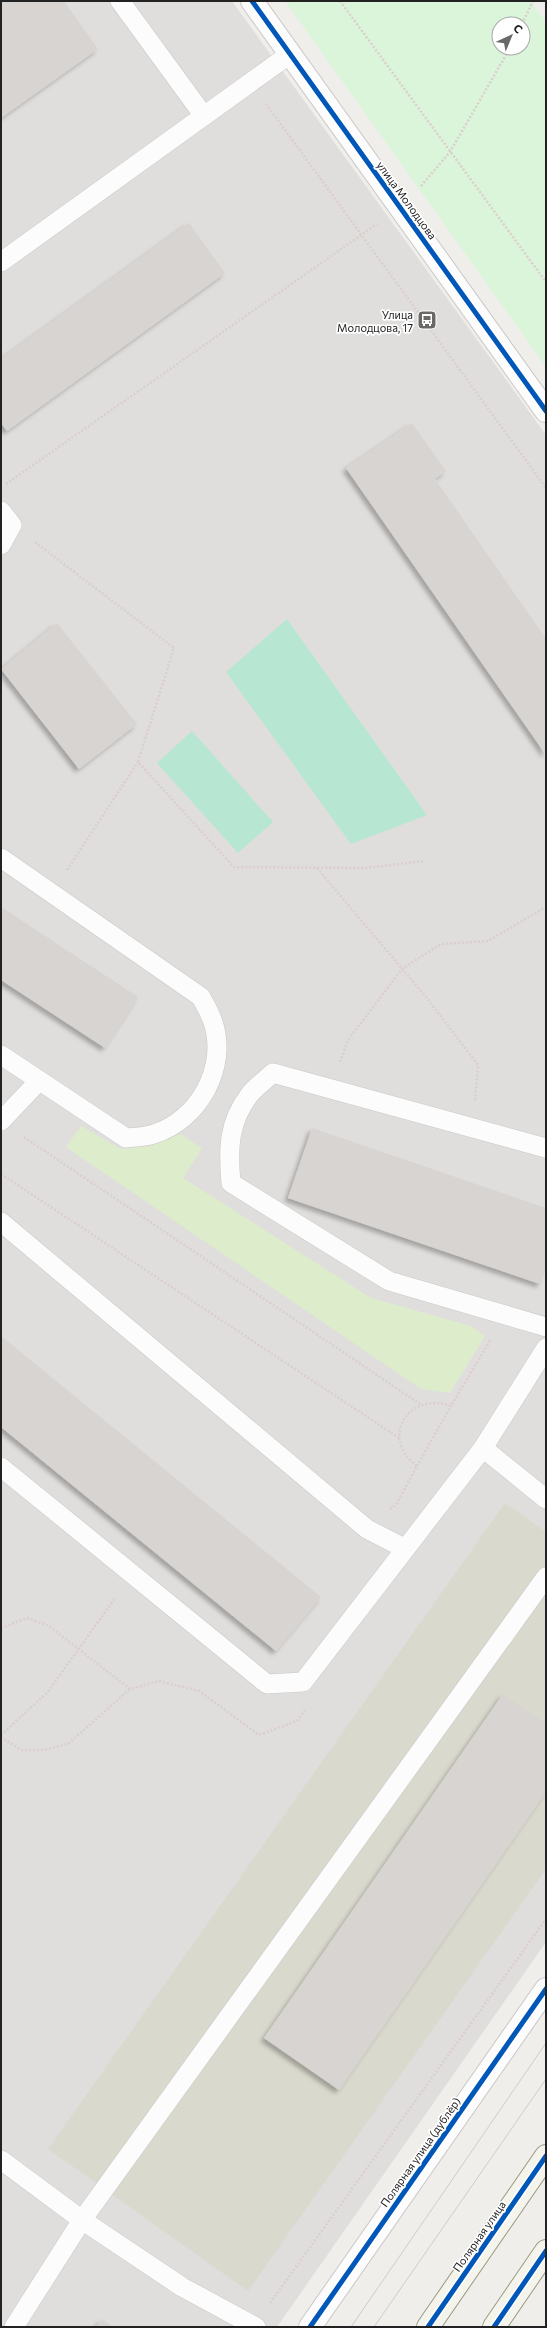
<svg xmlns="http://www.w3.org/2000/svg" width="547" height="2328" font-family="Commissioner,sans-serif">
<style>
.residential{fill:#dfdedc}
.construction{fill:#d9d9cd}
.grass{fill:#ddeccb}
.park{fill:#daf5da;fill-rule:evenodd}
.pitch{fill:#b7e6d2}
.building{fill:#d7d4d2;filter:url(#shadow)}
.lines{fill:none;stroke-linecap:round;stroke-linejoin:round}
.service-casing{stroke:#c9c8c7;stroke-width:20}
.minor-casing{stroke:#c9c8c7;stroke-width:24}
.tertiary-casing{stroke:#c9c8c7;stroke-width:24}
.secondary-casing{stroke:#999a82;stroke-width:24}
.path{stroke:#dccecd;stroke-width:2.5;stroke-dasharray:2 2;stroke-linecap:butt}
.service{stroke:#fdfcfc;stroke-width:19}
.minor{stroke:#fdfcfc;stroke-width:22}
.tertiary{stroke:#fdfcfc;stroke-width:22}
.secondary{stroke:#f4f4ed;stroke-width:22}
.tram{stroke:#ccc;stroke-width:1}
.cycleway-casing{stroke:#fff;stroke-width:8}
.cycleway{stroke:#0057b8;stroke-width:5}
.labels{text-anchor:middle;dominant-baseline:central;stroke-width:3.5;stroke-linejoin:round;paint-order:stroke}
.street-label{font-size:11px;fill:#222;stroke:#fff}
.poi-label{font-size:11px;fill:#222;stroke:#fff;text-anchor:end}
</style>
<defs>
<filter id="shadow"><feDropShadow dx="-3.5" dy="3.5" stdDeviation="2" flood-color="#0004"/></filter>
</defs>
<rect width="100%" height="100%" fill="#f0eeeb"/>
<path class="residential" d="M1 1H232L546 435V1942L277 2327H1Z"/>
<path class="construction" d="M505 1503 546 1532V1869L248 2291 48 2149Z"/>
<path class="grass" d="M81 1126 121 1149 150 1146 180 1134 202 1148 183 1178 371 1298 471 1326 485 1336 450 1393 421 1389 66 1147Z"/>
<path class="park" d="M285 1H531L546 22V367ZM499 24H523V48H499Z"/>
<path class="pitch" d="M287 619 427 815 351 844 226 672Z
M192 731 273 822 238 853 157 763Z"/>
<path class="building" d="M1 1H64L98 49 1 118Z
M189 223 225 273 7 431 1 423V359Z
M412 423 446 471 435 479 546 639V755L346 468Z
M57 623 137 724 79 769 1 669Z
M1 907 138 997 105 1048 1 980Z
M312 1128 546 1208V1268L540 1284 288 1198Z
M1 1336 321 1597 276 1651 1 1427Z
M503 1694 546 1724V1792L339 2090 264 2038Z
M102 2319 113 2327H96Z"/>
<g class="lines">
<defs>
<path id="service" d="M120 1 204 116
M1 262 290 54
M1 511 12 525 1 545
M1 858 201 997C205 1005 210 1013 213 1022 228 1067 199 1120 154 1134 145 1137 135 1137 126 1138L1 1055
M1 1121 39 1081
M546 1148 273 1073C265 1080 256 1087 250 1094 228 1122 228 1150 231 1183L389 1281 546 1327
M1 1222 367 1529 404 1548
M546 1348 483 1448 546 1499
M1 1467 267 1684 303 1682 483 1448
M1 2160 82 2220 182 2287 256 2327
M14 2327 82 2220 546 1577"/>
<path id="minor" d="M310 2327 546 1989"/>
<path id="tertiary" d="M252 1 546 411"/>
<path id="secondary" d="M428 2327 546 2156
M494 2327 546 2251"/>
</defs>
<use href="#service" class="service-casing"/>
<use href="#minor" class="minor-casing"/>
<use href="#tertiary" class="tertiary-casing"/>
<use href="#secondary" class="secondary-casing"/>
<path class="path" d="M340 1 546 282
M522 24 533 1
M266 104 546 488
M421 186 450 152 510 48
M6 484 377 224
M35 542 174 648 138 762 234 867 366 868 424 861
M317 868 426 997 478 1065 475 1101
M67 870 138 762
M340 1062 348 1040 402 969 441 944 488 941 546 907
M24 1137 420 1404
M1 1174 399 1438
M417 1466 451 1406
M390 1509 396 1505 417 1466C379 1438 408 1391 451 1406L491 1339
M1 1628 27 1618 49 1626 130 1689 159 1681 199 1691 259 1735 297 1721 305 1710
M1 1735 47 1693 116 1597
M1 1737 21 1750H44L68 1744 130 1689
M270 2303 546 1919"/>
<use href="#service" class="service"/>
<use href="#minor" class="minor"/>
<use href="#tertiary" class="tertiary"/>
<use href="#secondary" class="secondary"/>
<path class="tram" d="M351 2327 546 2043
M374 2327 546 2079"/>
<defs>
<path id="cycleway" d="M252 1 546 411
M310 2327 546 1989
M428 2327 546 2156
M494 2327 546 2251"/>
</defs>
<use href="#cycleway" class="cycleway-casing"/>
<use href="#cycleway" class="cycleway"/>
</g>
<defs>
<symbol id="bus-square" viewBox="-11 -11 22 22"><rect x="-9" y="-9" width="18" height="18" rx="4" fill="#6a6968" stroke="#fff"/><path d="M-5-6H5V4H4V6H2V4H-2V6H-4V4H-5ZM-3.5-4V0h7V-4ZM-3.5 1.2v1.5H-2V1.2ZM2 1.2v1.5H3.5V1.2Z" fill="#fff"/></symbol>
</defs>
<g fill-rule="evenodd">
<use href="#bus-square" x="416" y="309" width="22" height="22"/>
</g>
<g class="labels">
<g class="street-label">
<text transform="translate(407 200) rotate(54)">улица Молодцова</text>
<text transform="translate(420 2152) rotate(-55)">Полярная улица (дублёр)</text>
<text transform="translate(479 2236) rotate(-55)">Полярная улица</text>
</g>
<g class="poi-label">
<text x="413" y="314">Улица<tspan x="413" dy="13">Молодцова, 17</tspan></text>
</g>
</g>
<rect width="547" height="2328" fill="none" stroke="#222222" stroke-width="4"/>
<g transform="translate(511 36) rotate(44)"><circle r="19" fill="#ffffff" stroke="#a7a7a7"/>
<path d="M0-3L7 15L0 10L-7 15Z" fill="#6a6968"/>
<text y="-6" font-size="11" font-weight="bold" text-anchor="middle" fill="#222222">С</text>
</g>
</svg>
